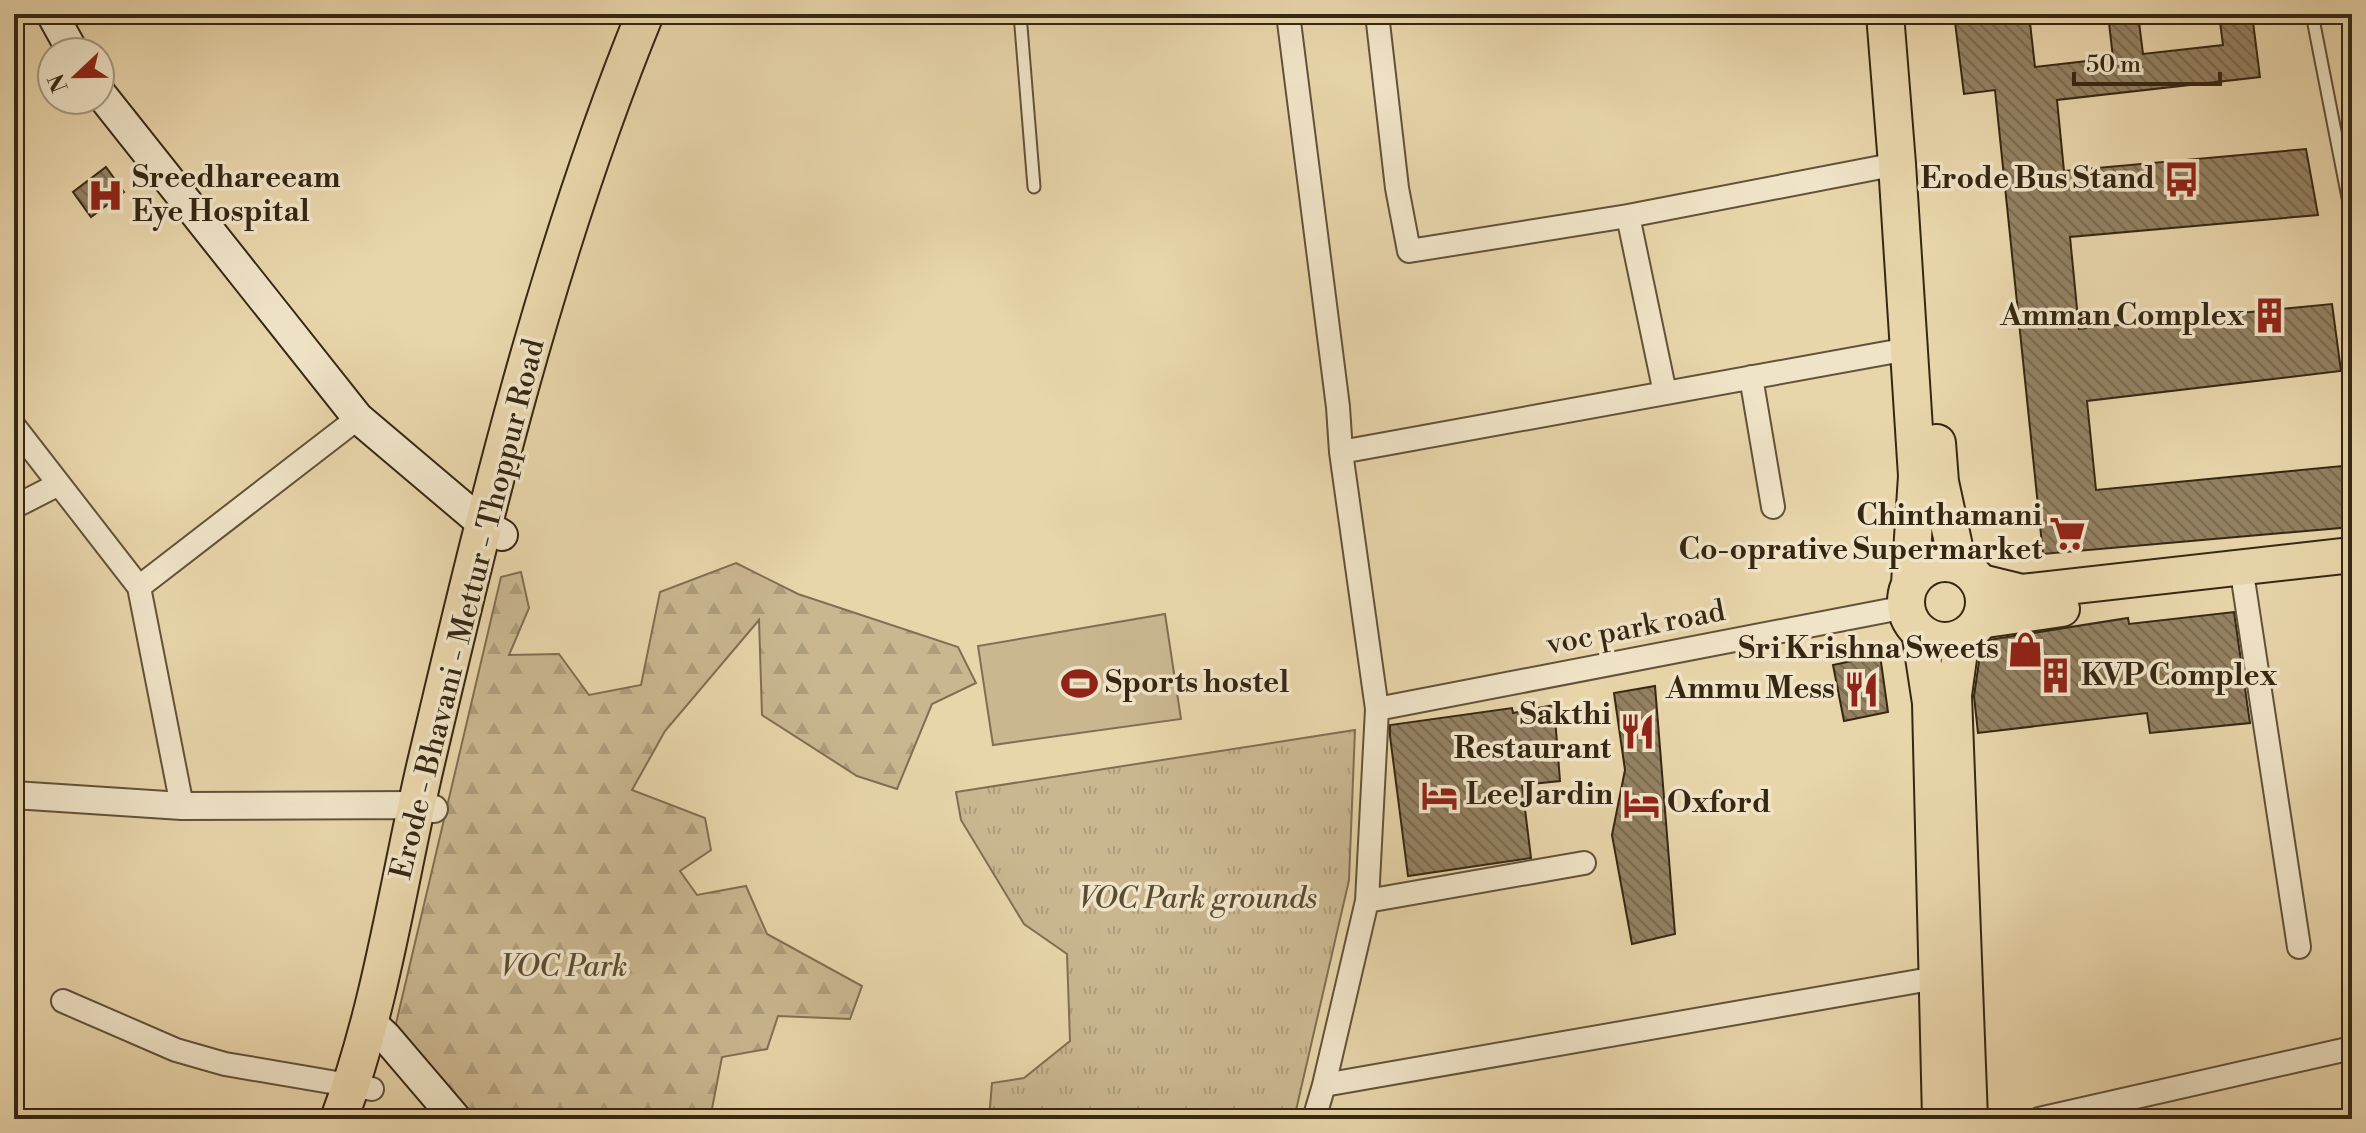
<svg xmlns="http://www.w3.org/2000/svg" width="2366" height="1133" font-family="'Libre Bodoni',serif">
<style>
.forest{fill:url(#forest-firs);stroke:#806f52;stroke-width:2}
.park{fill:url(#park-tufts);stroke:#806f52;stroke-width:2}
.pitch{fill:#cab790;stroke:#806f52;stroke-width:2}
.building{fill:url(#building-back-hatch);stroke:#362713;stroke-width:2}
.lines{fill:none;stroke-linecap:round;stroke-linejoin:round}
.service-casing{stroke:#625239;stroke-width:15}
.minor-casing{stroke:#625239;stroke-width:26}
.tertiary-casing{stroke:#625239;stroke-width:30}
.secondary-casing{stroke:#362713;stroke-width:34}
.primary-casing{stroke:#362713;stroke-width:38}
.trunk-casing{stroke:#362713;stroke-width:40}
.service{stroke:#f0e4c8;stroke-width:11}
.minor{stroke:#f0e4c8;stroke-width:22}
.tertiary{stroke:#f0e4c8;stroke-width:26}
.secondary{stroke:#f0e4c8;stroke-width:30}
.primary{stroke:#e8d5aa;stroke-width:34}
.trunk{stroke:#e8d5aa;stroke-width:36}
.labels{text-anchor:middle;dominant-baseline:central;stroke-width:7;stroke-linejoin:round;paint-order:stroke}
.poi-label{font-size:30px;font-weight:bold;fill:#362713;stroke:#f0e4c8;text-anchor:end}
.street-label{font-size:30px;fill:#362713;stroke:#f0e4c8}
.park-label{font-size:30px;font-style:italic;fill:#5b4b32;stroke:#f0e4c8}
</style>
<defs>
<pattern id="forest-firs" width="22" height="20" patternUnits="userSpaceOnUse" patternTransform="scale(2)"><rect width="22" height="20" fill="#cab790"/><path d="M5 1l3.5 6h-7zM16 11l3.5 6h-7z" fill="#ae9d7b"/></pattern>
<pattern id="park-tufts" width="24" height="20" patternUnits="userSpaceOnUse" patternTransform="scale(2)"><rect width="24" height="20" fill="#cab790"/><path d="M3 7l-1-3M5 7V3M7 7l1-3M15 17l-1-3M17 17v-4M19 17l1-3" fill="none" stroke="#ae9d7b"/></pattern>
<pattern id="building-back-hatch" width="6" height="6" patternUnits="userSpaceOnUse" patternTransform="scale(2)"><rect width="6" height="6" fill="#938162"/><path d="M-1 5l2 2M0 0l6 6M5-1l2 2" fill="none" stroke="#796a50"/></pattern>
</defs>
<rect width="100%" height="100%" fill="#e8d5aa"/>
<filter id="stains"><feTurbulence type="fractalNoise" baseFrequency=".0025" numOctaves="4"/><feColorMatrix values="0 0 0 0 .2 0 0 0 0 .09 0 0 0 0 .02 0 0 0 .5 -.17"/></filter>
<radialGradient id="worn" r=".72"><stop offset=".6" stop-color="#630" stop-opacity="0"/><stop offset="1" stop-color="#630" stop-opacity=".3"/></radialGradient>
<path class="forest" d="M736 563 798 594 958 647 976 683 932 704 897 789 857 776 762 715 759 620 665 731 632 790 705 818 711 850 680 871 697 895 746 886 767 934 862 986 850 1019 778 1016 767 1049 722 1057 710 1119H470L394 1032 501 577 521 572 529 608 509 655 559 654 589 695 641 685 660 592Z"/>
<path class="park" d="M1355 730 1349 880 1294 1119H989L992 1083 1024 1078 1070 1041 1067 954 1024 924 961 820 956 792Z"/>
<path class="pitch" d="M1165 614 1181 719 993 745 978 646Z"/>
<path class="building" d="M1954 14H2029L2035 67 2113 58 2108 14H2138L2143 54 2223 45 2219 14H2252L2260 77 2057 100 2064 171 2306 149 2318 215 2070 237 2079 329 2332 304 2341 371 2087 401 2096 490 2352 465V527L2043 554 1995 90 1964 94Z
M106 167 124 192 91 217 73 192Z
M2234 612 2250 723 2150 733 2147 713 1978 733 1974 696 1982 641 2128 618 2129 624Z
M1880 655 1888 712 1844 721 1833 665Z
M1655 686 1675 934 1632 944 1612 835 1625 770 1614 693Z
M1554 705 1560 781 1522 785 1531 858 1408 876 1390 736V725L1512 708 1513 713Z"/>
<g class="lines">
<defs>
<path id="service" d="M1020 14 1034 187
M2312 14 2352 218"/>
<path id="minor" d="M1288 14 1338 407 1341 452 1377 709 1367 901 1324 1085
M1377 14 1397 188 1409 251 1628 216 1897 164
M1628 216 1665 393
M1751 377 1773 507
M14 426 139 587 358 418
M1341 452 1908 349
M14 507 59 484
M2244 586 2299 947
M139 587 182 806
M1377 709 1906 607
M1367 901 1584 863
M63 1001 176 1050 225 1064 372 1089
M1314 1119 1324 1085 1936 978
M2039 1119 2352 1048"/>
<path id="tertiary" d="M14 795 182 806 416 805 434 809"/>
<path id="secondary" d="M52 14 73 52
M100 93 358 418 482 523 502 535
M369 1021 386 1037 456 1119"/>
<path id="primary" d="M1977 581 2022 592 2352 555
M1979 621 2062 609
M1919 631 1930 703 1940 1119
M1962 637 1954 695 1970 1119"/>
<path id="trunk" d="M1885 14 1897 164 1917 476 1910 584
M1937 443 1940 482 1958 565
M1906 602a39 39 0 1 1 78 0a39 39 0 1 1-78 0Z
M339 1119C381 1007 398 884 425 767 485 513 546 256 645 14"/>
</defs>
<use href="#service" class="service-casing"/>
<use href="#minor" class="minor-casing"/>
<use href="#tertiary" class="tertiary-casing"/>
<use href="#secondary" class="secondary-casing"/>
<use href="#primary" class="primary-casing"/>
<use href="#trunk" class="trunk-casing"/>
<use href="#service" class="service"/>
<use href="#minor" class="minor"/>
<use href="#tertiary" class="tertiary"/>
<use href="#secondary" class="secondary"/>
<use href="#primary" class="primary"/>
<use href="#trunk" class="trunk"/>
</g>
<defs>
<symbol id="bus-bare" viewBox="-9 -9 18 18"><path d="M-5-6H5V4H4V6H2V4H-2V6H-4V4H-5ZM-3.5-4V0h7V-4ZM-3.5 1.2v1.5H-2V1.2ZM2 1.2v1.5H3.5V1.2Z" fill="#8f2418" stroke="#f0e4c8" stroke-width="2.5" paint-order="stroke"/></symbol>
<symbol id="hospital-bare" viewBox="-9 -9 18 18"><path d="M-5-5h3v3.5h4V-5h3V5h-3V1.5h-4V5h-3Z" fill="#8f2418" stroke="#f0e4c8" stroke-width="2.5" paint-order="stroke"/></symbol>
<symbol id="building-bare" viewBox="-9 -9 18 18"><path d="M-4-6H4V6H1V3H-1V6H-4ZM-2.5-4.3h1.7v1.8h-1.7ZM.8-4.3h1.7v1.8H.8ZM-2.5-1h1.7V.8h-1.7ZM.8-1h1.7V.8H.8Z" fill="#8f2418" stroke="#f0e4c8" stroke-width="2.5" paint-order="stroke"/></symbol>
<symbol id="supermarket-bare" viewBox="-9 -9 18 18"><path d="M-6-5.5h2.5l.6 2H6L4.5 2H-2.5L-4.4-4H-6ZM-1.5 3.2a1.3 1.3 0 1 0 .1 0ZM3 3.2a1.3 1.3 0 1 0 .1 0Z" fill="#8f2418" stroke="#f0e4c8" stroke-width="2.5" paint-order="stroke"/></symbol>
<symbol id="shop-bare" viewBox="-9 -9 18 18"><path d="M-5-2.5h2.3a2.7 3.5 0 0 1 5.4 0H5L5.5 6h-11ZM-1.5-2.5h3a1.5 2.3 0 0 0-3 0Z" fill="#8f2418" stroke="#f0e4c8" stroke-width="2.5" paint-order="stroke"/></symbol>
<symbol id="stadium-bare" viewBox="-9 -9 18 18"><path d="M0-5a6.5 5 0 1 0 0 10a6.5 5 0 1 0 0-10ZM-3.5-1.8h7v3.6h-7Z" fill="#8f2418" stroke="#f0e4c8" stroke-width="2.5" paint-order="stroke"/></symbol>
<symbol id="restaurant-bare" viewBox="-9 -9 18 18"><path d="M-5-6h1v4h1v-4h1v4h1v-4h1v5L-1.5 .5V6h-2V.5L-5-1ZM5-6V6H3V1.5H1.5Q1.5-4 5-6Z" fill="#8f2418" stroke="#f0e4c8" stroke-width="2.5" paint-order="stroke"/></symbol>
<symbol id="hotel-bare" viewBox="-9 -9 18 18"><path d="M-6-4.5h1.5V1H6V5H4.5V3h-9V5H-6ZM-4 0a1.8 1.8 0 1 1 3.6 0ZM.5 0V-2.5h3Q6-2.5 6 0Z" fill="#8f2418" stroke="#f0e4c8" stroke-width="2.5" paint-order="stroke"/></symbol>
</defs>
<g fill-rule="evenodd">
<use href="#bus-bare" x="2156" y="154" width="51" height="51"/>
<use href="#hospital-bare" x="80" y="170" width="51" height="51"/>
<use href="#building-bare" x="2244" y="290" width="51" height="51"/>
<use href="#supermarket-bare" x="2042" y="508" width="51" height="51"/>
<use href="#shop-bare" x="2000" y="624" width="51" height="51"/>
<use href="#building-bare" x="2030" y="650" width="51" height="51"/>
<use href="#stadium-bare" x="1054" y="658" width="51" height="51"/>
<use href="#restaurant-bare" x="1836" y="664" width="51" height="51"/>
<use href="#restaurant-bare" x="1612" y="706" width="51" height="51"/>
<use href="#hotel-bare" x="1414" y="770" width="51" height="51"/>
<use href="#hotel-bare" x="1616" y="778" width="51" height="51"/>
</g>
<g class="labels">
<g class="poi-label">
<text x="132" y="178" text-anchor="start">Sreedhareeam<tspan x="132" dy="34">Eye Hospital</tspan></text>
<text x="2155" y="179">Erode Bus Stand</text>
<text x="2244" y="316">Amman Complex</text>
<text x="2042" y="516">Chinthamani<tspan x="2042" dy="34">Co-oprative Supermarket</tspan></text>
<text x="1999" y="649">Sri Krishna Sweets</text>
<text x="2081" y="676" text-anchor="start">KVP Complex</text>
<text x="1105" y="683" text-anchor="start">Sports hostel</text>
<text x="1835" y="689">Ammu Mess</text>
<text x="1611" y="715">Sakthi<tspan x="1611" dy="34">Restaurant</tspan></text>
<text x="1466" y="795" text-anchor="start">Lee Jardin</text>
<text x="1667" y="803" text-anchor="start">Oxford</text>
</g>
<g class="street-label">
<text transform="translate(468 609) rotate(-76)">Erode - Bhavani - Mettur - Thoppur Road</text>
<text transform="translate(1636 628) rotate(-11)">voc park road</text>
</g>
<g class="park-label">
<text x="1198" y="899">VOC Park grounds</text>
<text x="564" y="967">VOC Park</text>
</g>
</g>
<rect width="2366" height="1133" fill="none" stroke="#e8d5aa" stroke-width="48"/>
<rect x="16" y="16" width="2334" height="1101" fill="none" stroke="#362713" stroke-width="4"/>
<rect x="24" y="24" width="2318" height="1085" fill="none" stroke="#362713" stroke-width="2"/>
<g transform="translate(76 76) rotate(248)"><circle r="38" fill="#f0e4c8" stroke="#a69880" stroke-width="2"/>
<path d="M0-6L14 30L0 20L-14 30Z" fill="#8f2418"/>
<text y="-12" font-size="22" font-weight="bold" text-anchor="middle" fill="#362713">N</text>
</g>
<path d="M2074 72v12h146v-12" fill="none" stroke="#362713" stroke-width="4"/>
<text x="2086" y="72" font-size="24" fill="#362713" stroke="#f0e4c8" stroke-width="6" paint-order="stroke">50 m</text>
<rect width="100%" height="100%" filter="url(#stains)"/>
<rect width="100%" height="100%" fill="url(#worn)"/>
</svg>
